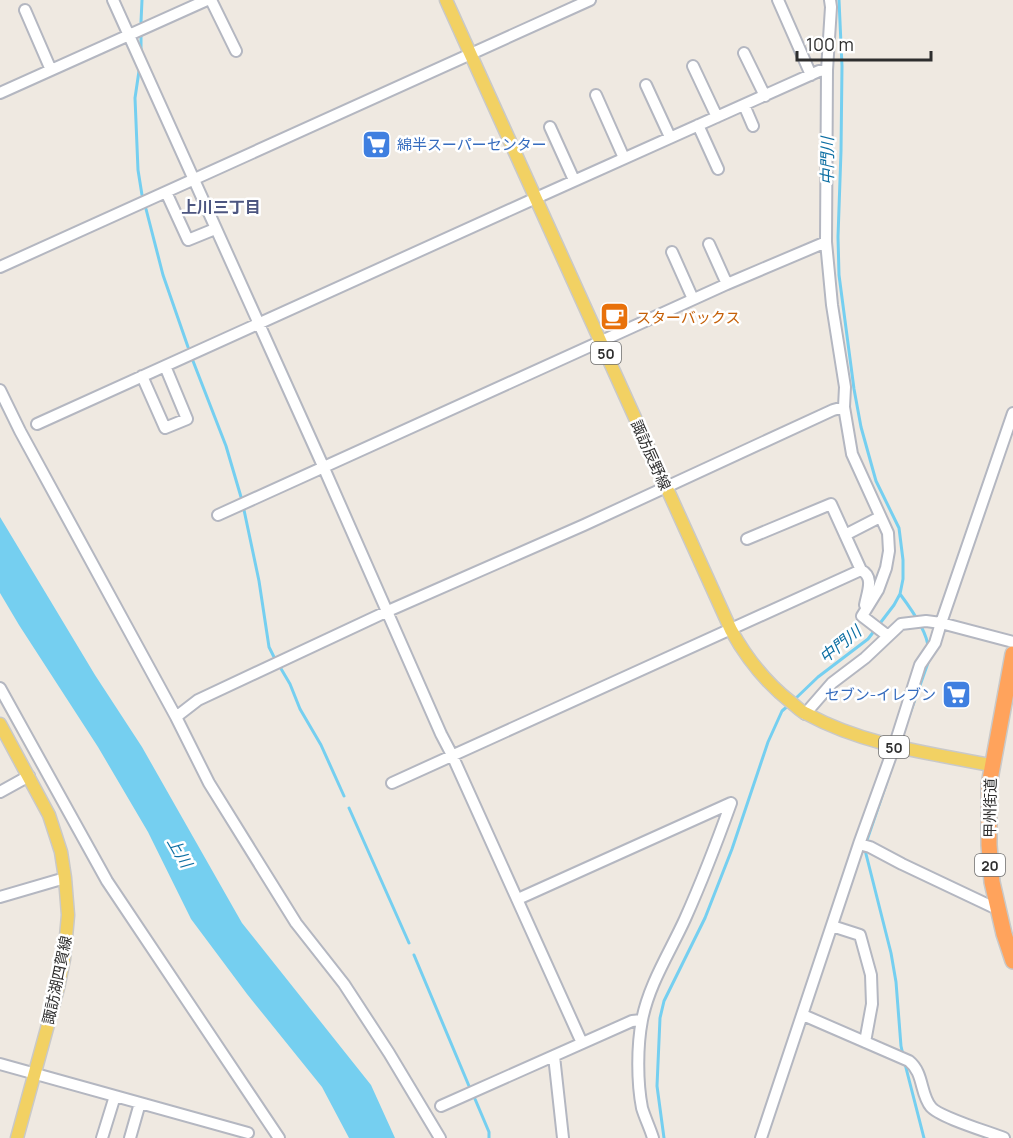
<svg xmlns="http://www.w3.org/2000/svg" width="1013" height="1138" font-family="Manrope,'Noto Sans JP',sans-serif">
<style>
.water{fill:#75cff0}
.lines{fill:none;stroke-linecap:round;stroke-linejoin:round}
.stream{stroke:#75cff0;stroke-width:3}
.minor-casing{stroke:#b4b7c1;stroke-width:14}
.major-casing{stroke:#c9c9c9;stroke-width:15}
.highway-casing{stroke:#c9c9c9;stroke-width:18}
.minor{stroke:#fff;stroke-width:10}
.major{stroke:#f2d163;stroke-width:12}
.highway{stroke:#ffa35c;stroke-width:15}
.labels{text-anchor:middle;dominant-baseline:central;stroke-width:5;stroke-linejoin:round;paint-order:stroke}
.shield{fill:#fff;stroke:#6d6d6d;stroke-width:1.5}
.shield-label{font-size:14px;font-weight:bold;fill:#2e2e2e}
.shop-label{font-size:15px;fill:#366cbe;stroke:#fff;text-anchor:start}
.food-label{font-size:15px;fill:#c56008;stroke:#fff;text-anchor:start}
.street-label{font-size:15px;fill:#2e2e2e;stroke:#fff}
.water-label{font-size:16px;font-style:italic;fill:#0d6fa3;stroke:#fff}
.neighbourhood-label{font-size:16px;font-weight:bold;fill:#4d5680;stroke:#fff}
</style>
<rect width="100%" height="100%" fill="#efe9e1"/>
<path class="water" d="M0 517 95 675 142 747 242 923 371 1085 395 1138H349L322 1087 247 994 191 919 148 832 98 747 19 625 0 593Z"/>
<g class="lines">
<path class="stream" d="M141 22 142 0
M141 35V51
M139 71 135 98 138 170 142 195
M146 209 163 275 188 347
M193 361 226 446 241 497
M244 510 259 581 269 647 274 657
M900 594C909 606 928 633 928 648
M280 667 290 684 300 709 321 745 344 796
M795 699 818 677 868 639 894 605 900 594 903 579V560L899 528 876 481 861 427 854 389 839 275 838 237 841 151 842 66 839 0
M908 719 929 660
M349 808 409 943
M866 843 893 764
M865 850 891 953 896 982 901 1046 903 1055
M414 955 469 1086
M905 1064 924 1138
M475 1099 489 1132V1138
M664 1138 657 1086 660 1018 664 1001 705 918 732 849 768 742 782 711 790 704"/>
<defs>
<path id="minor" d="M113 0 323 466 441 734 452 755 582 1043
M211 0 236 51
M778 0 811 75
M830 0 831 7 827 70 826 242 832 305 845 387 844 407 852 454 888 533 889 551 886 568 878 590 862 616 888 636
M25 10 51 70
M744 53 765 96
M693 66 717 117
M646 85 670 137
M0 93 207 0
M596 95 624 158
M744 105 753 126
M698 125 718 169
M550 127 574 180
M166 192 188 240 215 229
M709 244 727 284
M672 252 693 299
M0 267 590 0
M142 376 165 428 187 419 165 366
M0 390 20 431 176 717 209 783 296 923 344 984 389 1053 440 1138
M37 424 536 198 819 71 827 70
M218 515 727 284 826 242
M845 535 880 517
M747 539 831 504 861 570C875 577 867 593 865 605
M0 688 107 881 279 1138
M805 714 832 683 865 658 901 624 926 621 941 623 1013 642
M176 717 198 700 388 611 584 525 833 410 844 407
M392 783 861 570
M0 792 29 776
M859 844 870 847 902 864 997 909
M0 897 65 878
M518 899 731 803
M832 926 860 935 871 975 872 1004 865 1042
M803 1015 909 1061C924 1073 920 1094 931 1107 939 1117 989 1132 1004 1138
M554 1056 563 1138
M0 1064 248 1133
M441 1106 632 1021 642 1020
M102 1138 115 1096
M130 1138 140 1103
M653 1138C650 1128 645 1118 642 1108 637 1082 637 1046 642 1020 649 984 670 952 685 919 702 881 717 842 731 803
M761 1138 859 844 894 747 920 665 935 643 941 623 1013 413"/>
<path id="major" d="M446 0 731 630C747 659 766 683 792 703 797 707 801 712 807 714 864 745 929 753 991 765
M0 724 49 815 61 852 65 878 68 915 64 959 58 988 17 1138"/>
<path id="highway" d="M1013 654 989 785V845L992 882 1004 934 1013 961"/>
</defs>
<use href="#minor" class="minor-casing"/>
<use href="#major" class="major-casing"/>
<use href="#highway" class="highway-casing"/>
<use href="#minor" class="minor"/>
<use href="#major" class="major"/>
<use href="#highway" class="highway"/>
</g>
<defs>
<symbol id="supermarket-square" viewBox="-11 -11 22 22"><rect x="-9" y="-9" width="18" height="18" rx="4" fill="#3f7fe0" stroke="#fff"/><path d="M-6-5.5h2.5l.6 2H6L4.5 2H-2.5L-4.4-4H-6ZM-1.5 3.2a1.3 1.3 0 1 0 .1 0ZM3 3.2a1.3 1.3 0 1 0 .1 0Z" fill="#fff"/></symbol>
<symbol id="cafe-square" viewBox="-11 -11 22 22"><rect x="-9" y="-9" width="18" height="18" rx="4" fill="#e8710a" stroke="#fff"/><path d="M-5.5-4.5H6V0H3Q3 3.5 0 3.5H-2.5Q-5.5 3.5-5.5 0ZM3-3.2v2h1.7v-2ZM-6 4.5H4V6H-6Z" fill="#fff"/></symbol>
</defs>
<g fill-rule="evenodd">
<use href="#supermarket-square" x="360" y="128" width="33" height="33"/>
<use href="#cafe-square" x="598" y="300" width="33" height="33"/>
<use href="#supermarket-square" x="940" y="678" width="33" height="33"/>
</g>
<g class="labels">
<g class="shield">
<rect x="591" y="342" width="30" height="22" rx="4.5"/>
<rect x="879" y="736" width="30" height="22" rx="4.5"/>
<rect x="975" y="854" width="30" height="22" rx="4.5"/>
</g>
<g class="shield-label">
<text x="606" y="353">50</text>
<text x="894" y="747">50</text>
<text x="990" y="865">20</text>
</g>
<g class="shop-label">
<text x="397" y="144">綿半スーパーセンター</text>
<text x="936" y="694" text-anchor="end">セブン-イレブン</text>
</g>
<g class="food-label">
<text x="636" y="317">スターバックス</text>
</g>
<g class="street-label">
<text transform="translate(651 455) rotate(66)">諏訪辰野線</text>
<text transform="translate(990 808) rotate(-89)">甲州街道</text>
<text transform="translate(57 980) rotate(-78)">諏訪湖四賀線</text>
</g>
<g class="water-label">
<text transform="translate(827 161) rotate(-90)">中門川</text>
<text transform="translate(840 644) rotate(-39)">中門川</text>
<text transform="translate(180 852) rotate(60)">上川</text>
</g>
<g class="neighbourhood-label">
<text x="221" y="207">上川三丁目</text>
</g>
</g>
<path d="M797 51v9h134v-9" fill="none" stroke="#2e2e2e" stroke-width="3"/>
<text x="806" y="51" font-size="18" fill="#2e2e2e" stroke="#ffffff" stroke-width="4.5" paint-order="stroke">100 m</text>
</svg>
